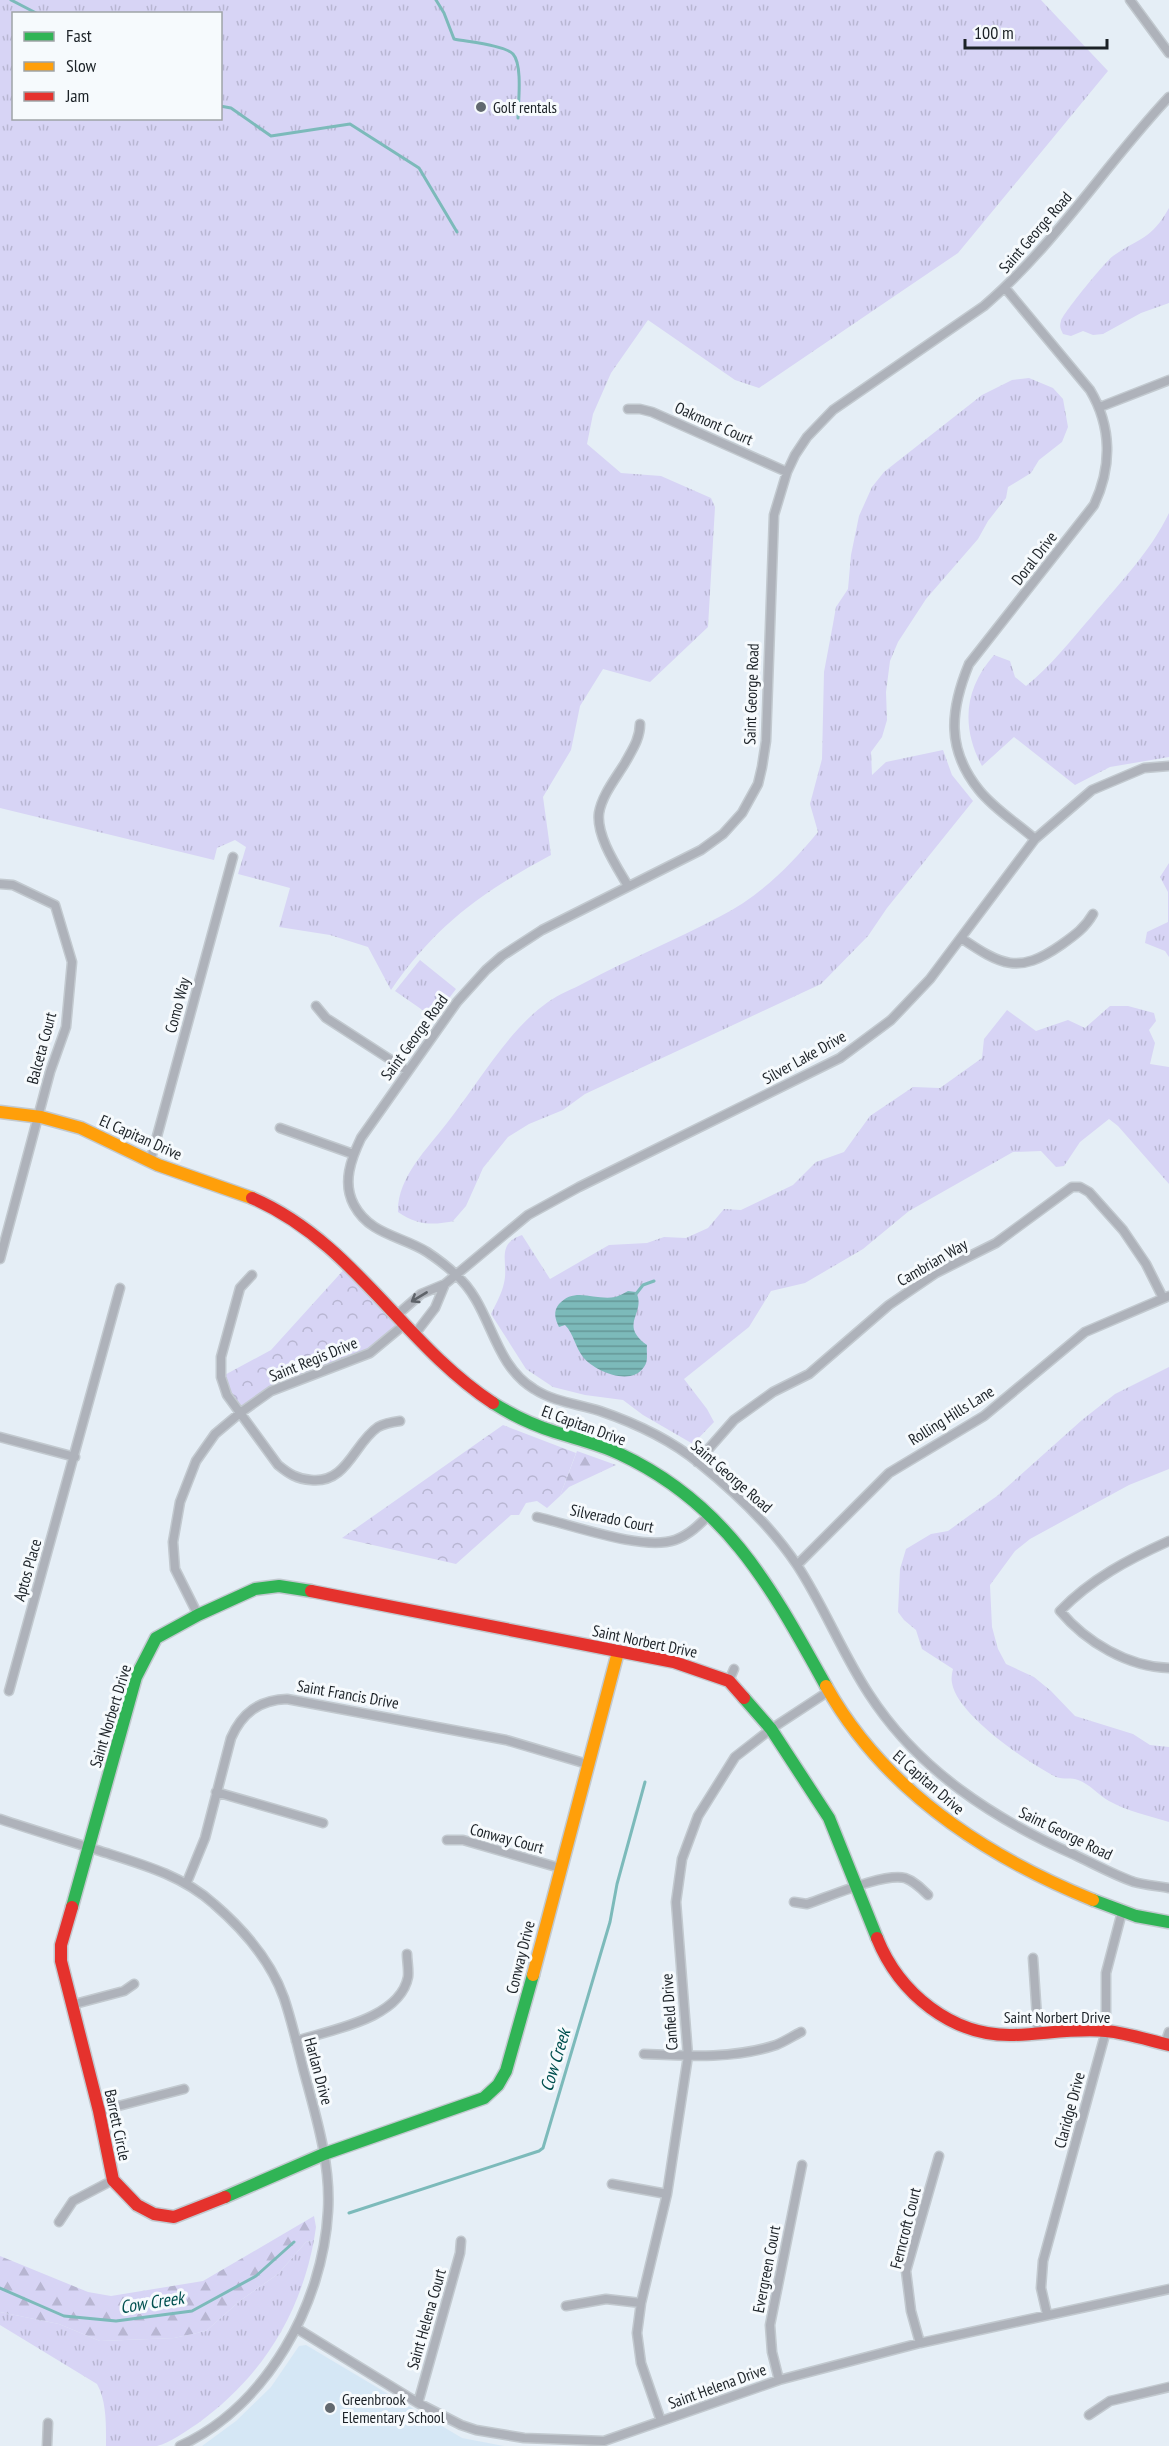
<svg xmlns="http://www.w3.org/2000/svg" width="1169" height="2446" font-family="'PT Sans Narrow',sans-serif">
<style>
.built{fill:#d5e7f5}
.grass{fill:url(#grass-tufts);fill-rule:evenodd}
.forest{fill:url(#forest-firs)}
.park{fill:url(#park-crowns)}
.water{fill:url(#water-rules)}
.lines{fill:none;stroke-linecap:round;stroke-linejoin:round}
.stream{stroke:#7cbaba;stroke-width:3}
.street-casing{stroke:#c2c9cf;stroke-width:11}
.fast-casing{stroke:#c2c9cf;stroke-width:15}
.slow-casing{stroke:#c2c9cf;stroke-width:15}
.jam-casing{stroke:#c2c9cf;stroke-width:15}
.street{stroke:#aeb2ba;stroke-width:8}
.fast{stroke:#30b455;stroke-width:12}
.slow{stroke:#ff9f0a;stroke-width:12}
.jam{stroke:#e5322d;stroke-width:12}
.oneway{stroke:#5e6369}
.poi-dot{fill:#62696f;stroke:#f6fafd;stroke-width:2}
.labels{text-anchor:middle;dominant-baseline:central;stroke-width:6;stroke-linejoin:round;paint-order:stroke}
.poi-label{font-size:16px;fill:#1c2227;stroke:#f6fafd;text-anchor:start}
.street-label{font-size:16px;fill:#1c2227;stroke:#f6fafd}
.water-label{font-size:18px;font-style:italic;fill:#00504f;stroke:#f6fafd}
</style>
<defs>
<pattern id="grass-tufts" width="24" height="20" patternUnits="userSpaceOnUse" patternTransform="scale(1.5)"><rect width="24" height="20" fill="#d7d4f5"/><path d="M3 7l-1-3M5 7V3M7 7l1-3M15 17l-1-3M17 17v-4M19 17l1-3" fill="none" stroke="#b8b6d2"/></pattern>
<pattern id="forest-firs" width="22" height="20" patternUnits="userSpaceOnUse" patternTransform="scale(1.5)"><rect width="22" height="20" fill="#d7d4f5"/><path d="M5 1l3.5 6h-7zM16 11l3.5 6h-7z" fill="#b8b6d2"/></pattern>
<pattern id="park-crowns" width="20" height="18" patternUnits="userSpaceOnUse" patternTransform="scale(1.5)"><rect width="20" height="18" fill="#d7d4f5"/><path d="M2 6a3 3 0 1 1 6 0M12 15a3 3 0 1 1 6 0" fill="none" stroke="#b8b6d2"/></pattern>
<pattern id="water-rules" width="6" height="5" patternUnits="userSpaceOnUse" patternTransform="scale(1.5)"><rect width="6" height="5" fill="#7cbaba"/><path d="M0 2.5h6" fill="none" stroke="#659797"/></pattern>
</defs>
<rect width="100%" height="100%" fill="#e5eef6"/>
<path class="built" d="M306 2345 462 2438 504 2446H202L236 2421 271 2387 299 2346Z"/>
<path class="grass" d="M0 0H1041L1108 71 958 253 759 388 735 380 648 320 611 373 593 414 587 444 621 473 661 476 711 498 715 507 708 627 650 682 603 669 580 706 571 750 543 797 551 855C482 892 436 925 391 990L368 947 330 935 279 927 290 888 238 874 246 847 235 840 217 848 214 860 0 808ZM14 14H220V118H14Z
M1169 208V303L1141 313 1103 334 1093 335 1083 331 1071 336 1063 334C1061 330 1059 327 1061 321 1064 312 1105 262 1113 256 1140 237 1151 240 1169 208Z
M1029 378 1053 388 1063 399 1068 427 1062 442 1039 460 1031 473 1008 487 1006 498 988 521 978 539 926 599 898 642 890 661 886 692 887 720 882 737 871 752 872 775 886 762 943 750 952 775 973 801 887 908 868 936 821 984 585 1094 563 1110 529 1124 508 1137 483 1168 466 1206 453 1221H455C433 1225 418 1226 398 1212 397 1178 427 1149 447 1123 477 1085 508 1030 548 1002 559 994 573 989 584 983 629 959 675 940 719 917 759 897 790 866 818 832L810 804 822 759 824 672 833 624 836 607 848 589 851 555 859 516 872 487 884 472 982 395 1012 380Z
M1169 513V757L1110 767 1075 785 1014 737 982 766C961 727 964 689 994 655L1010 661 1015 677 1026 686C1051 666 1071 640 1092 616 1119 584 1151 551 1169 513Z
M1169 863V957L1165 951 1145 943 1147 932 1168 922V892L1160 877Z
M420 960 456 989 434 1018 395 991Z
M1110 1006H1128L1154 1013 1156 1021 1149 1030 1155 1043 1150 1064 1169 1067V1184L1118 1126 1109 1119 1080 1142 1064 1166 1056 1167 1041 1151 1013 1152 909 1211 863 1249 805 1283 771 1291 749 1327 684 1379 707 1409 714 1422 693 1444 643 1415 623 1400 585 1395 553 1387 526 1369 491 1314C496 1304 502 1293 504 1283 509 1264 495 1244 522 1235L550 1279 609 1245 647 1243 664 1237 686 1238 708 1228 724 1209 741 1210 793 1185 816 1162 844 1152 870 1116 913 1087 940 1088 982 1058 984 1039 1007 1010 1036 1031 1068 1020 1085 1028Z
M1169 1367V1469L1129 1485 1030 1539 1015 1551 990 1585 992 1627 998 1649 1006 1664 1034 1677 1051 1691 1075 1716 1133 1734 1150 1745 1169 1747V1822C1149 1816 1127 1811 1109 1801 1098 1795 1090 1784 1078 1780 1072 1777 1063 1780 1056 1777 1028 1763 957 1715 952 1683 951 1679 952 1673 953 1669L922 1649 916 1630 904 1620 898 1612 900 1569 906 1549 931 1534 948 1531 970 1515 997 1496 1082 1420 1115 1394Z
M314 2240C300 2316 260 2379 197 2424 186 2431 170 2443 157 2446 142 2446 122 2446 106 2446 106 2426 107 2402 97 2384L0 2325V2312L59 2324 100 2341 174 2338 206 2331 241 2300 278 2274 306 2242Z"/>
<path class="forest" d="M577 1451 616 1465 569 1487 560 1496Z
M314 2216 316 2227 314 2240 306 2242 278 2274 241 2300 206 2331 174 2338 100 2341 59 2324 0 2312V2256L88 2292 111 2296 203 2281Z"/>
<path class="park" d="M348 1265 405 1324 370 1353 271 1391 240 1413 221 1377 271 1350Z
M503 1425 576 1453 560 1496 547 1508 537 1501 526 1503 519 1515H511L456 1564 342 1538Z"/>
<path class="water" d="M628 1291 636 1292C647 1313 618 1324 647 1345 646 1352 649 1361 644 1367 631 1387 594 1371 583 1357 575 1347 574 1334 565 1325L559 1327C555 1319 553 1311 559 1304 575 1286 595 1301 615 1297 619 1296 624 1293 628 1291Z"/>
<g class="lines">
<path class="stream" d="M11 0 38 14
M436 0 444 13 454 39C468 42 504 45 513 54 523 65 518 104 518 118
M220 106 231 108 271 136 350 124 419 168 457 232
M636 1294 643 1285 654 1281
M349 2213 539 2151 543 2148 610 1922 617 1884 645 1782
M0 2288 64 2316 116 2321 192 2311 256 2276 294 2242"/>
<defs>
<path id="street" d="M1130 0 1169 53
M1169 97C1105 165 1055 245 984 306L833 410 807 437 795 455 787 472 774 515 766 741 762 767 758 784 742 813 723 834 701 850 542 930 502 956 486 970 457 1002 361 1138C351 1159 342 1183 354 1205 370 1235 402 1236 427 1252 436 1258 447 1266 455 1274 492 1305 491 1363 534 1389 554 1402 578 1404 600 1411 635 1423 671 1440 699 1463 735 1492 771 1526 797 1565 824 1606 842 1653 869 1694 918 1770 994 1819 1075 1855 1094 1864 1114 1875 1134 1882 1145 1885 1158 1886 1169 1888
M1006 289 1090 390C1112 427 1112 467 1094 505L969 664C950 710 946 749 979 790 994 809 1017 823 1035 839
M1100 407 1169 380
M628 409H640L652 412 787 472
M0 884 13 885 55 905 72 962 66 1027 50 1072 0 1259
M628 886C617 867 596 836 599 813 602 795 616 778 625 763 632 750 640 739 640 724
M961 938C1001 965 1018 975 1061 945 1075 935 1085 928 1093 914
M316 1006 326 1018 408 1071
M280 1128 353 1154
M150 1162 233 857
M252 1275 240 1288 221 1357V1377L227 1395 278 1465C289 1474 297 1479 311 1480 347 1484 354 1443 378 1427 385 1423 392 1422 400 1421
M397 1315 421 1294 445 1284 528 1215 579 1187 840 1058 891 1020 930 979 1035 839 1092 790 1144 768 1169 766
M415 1334 435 1308 445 1284
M0 1437 75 1457
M697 1462 734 1420 773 1392 809 1374 889 1305 936 1273 996 1243 1072 1187H1080L1089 1192 1123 1230 1146 1264 1163 1298
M537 1517C573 1525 642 1551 675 1540 689 1535 699 1525 709 1515
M1169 1541C1129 1559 1091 1579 1060 1611 1086 1642 1128 1667 1169 1668
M797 1565 889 1473 984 1416 1085 1332 1169 1296
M198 1615 175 1569 173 1542 180 1502 196 1461 215 1434 240 1413 271 1391 370 1353 405 1324
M729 1681 734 1669
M9 1691 120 1288
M216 1792 323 1823
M0 1819C33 1830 66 1840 100 1851 141 1864 182 1875 214 1904 243 1929 271 1961 284 1998 292 2022 298 2048 304 2072 316 2116 331 2165 328 2211 323 2304 267 2406 180 2446
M447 1840H463L560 1868
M187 1882 205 1838 231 1738C242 1713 259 1700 287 1699L506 1740 587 1764
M794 1902 807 1904C831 1896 883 1873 905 1878 914 1881 921 1888 928 1895
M1033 1958 1038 2032
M71 2005 124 1991 134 1984
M296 2041C330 2030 400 2019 408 1977 409 1970 407 1961 407 1954
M1165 2044 1169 2032
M644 2054C687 2056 734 2059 776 2045 784 2042 793 2036 801 2032
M99 2111 184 2089
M612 2184 667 2194
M59 2222 73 2201 113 2180
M566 2306 606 2299 641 2303
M1047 2314 1041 2288 1043 2261 1106 2031V1973L1122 1912
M296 2328 418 2403 461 2425 476 2430 524 2438 604 2441 779 2380 920 2343 1169 2289
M920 2343 911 2311 906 2271 939 2156
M779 2380 772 2352 770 2325 802 2165
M418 2403 460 2253 461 2241
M1089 2415 1110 2401 1169 2387
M661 2421 641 2363 637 2333 641 2303 667 2194 688 2056 676 1902 682 1859 698 1816 735 1757 771 1729 829 1691
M47 2446 48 2423"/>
<path id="fast" d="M493 1403C512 1415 533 1425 555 1432 577 1439 599 1444 620 1454 727 1504 771 1587 826 1686
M744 1698 771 1729 829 1818 877 1938
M1093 1900 1136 1916 1169 1922
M72 1907 136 1677 156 1638 198 1615 255 1589 279 1586 311 1591
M225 2197 324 2154 484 2098 498 2085 506 2071 533 1975"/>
<path id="slow" d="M0 1112 41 1117 81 1128 158 1165 252 1198
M826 1686C884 1790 985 1856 1093 1900
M533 1975 618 1652"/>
<path id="jam" d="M252 1198C354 1242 403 1344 493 1403
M311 1591 674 1662 729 1681 744 1698
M72 1907 61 1945V1961L99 2111 113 2180 137 2205 154 2214 174 2217 225 2197
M877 1938C899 1993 952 2037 1014 2035 1044 2034 1076 2028 1106 2031 1127 2033 1148 2040 1169 2045"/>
</defs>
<use href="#street" class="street-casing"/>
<use href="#fast" class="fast-casing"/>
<use href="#slow" class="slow-casing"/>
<use href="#jam" class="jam-casing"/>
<use href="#street" class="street"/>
<use href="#fast" class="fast"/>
<use href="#slow" class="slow"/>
<use href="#jam" class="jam"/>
</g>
<defs><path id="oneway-shaft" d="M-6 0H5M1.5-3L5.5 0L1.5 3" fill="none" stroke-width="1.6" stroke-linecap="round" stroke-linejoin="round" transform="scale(1.5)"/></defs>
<use class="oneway" href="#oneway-shaft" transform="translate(419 1297) rotate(149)"/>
<g class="poi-dot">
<circle cx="481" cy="107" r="6"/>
<circle cx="330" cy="2408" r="6"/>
</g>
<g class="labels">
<g class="poi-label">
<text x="493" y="107">Golf rentals</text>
<text x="342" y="2399">Greenbrook<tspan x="342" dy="18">Elementary School</tspan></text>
</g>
<g class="street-label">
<text transform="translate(1035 232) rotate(-49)">Saint George Road</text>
<text transform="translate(714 423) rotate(24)">Oakmont Court</text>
<text transform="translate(1034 558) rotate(-52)">Doral Drive</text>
<text transform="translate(751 694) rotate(-88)">Saint George Road</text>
<text transform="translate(177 1005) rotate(-75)">Como Way</text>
<text transform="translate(414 1037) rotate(-54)">Saint George Road</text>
<text transform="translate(41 1048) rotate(-75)">Balceta Court</text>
<text transform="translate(804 1057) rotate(-29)">Silver Lake Drive</text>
<text transform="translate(141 1137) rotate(24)">El Capitan Drive</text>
<text transform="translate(932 1262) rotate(-30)">Cambrian Way</text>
<text transform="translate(313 1359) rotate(-22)">Saint Regis Drive</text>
<text transform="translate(951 1415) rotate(-32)">Rolling Hills Lane</text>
<text transform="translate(584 1425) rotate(20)">El Capitan Drive</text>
<text transform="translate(732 1476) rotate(41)">Saint George Road</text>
<text transform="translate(612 1518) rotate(12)">Silverado Court</text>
<text transform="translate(27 1570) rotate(-74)">Aptos Place</text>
<text transform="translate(645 1641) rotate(12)">Saint Norbert Drive</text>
<text transform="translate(348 1694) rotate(10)">Saint Francis Drive</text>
<text transform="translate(110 1716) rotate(-73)">Saint Norbert Drive</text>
<text transform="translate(929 1782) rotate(41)">El Capitan Drive</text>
<text transform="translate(1066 1833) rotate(26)">Saint George Road</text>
<text transform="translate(507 1838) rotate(15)">Conway Court</text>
<text transform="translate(520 1957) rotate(-76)">Conway Drive</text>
<text transform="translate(669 2012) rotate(-94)">Canfield Drive</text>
<text x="1057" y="2017">Saint Norbert Drive</text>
<text transform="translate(319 2071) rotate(75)">Harlan Drive</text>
<text transform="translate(1069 2110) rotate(-75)">Claridge Drive</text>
<text transform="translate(118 2125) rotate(78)">Barrett Circle</text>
<text transform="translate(905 2228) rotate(-76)">Ferncroft Court</text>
<text transform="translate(766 2269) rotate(-79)">Evergreen Court</text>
<text transform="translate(426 2319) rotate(-74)">Saint Helena Court</text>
<text transform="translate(717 2386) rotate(-20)">Saint Helena Drive</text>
</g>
<g class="water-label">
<text transform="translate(555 2060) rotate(-73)">Cow Creek</text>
<text transform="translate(152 2302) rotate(-9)">Cow Creek</text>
</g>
</g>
<rect x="12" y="12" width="210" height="108" fill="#f6fafd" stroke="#9fa4a7" stroke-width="1.5"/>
<rect x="24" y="32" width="30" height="9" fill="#30b455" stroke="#9fa4a7" stroke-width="1.5"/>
<text x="66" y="42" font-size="18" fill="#1c2227">Fast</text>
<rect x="24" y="62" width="30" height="9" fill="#ff9f0a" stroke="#9fa4a7" stroke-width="1.5"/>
<text x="66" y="72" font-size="18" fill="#1c2227">Slow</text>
<rect x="24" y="92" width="30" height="9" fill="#e5322d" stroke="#9fa4a7" stroke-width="1.5"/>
<text x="66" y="102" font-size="18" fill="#1c2227">Jam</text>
<path d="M965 39v9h142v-9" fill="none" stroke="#1c2227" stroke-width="3"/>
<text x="974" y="39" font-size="18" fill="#1c2227" stroke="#f6fafd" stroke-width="4.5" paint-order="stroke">100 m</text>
</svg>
